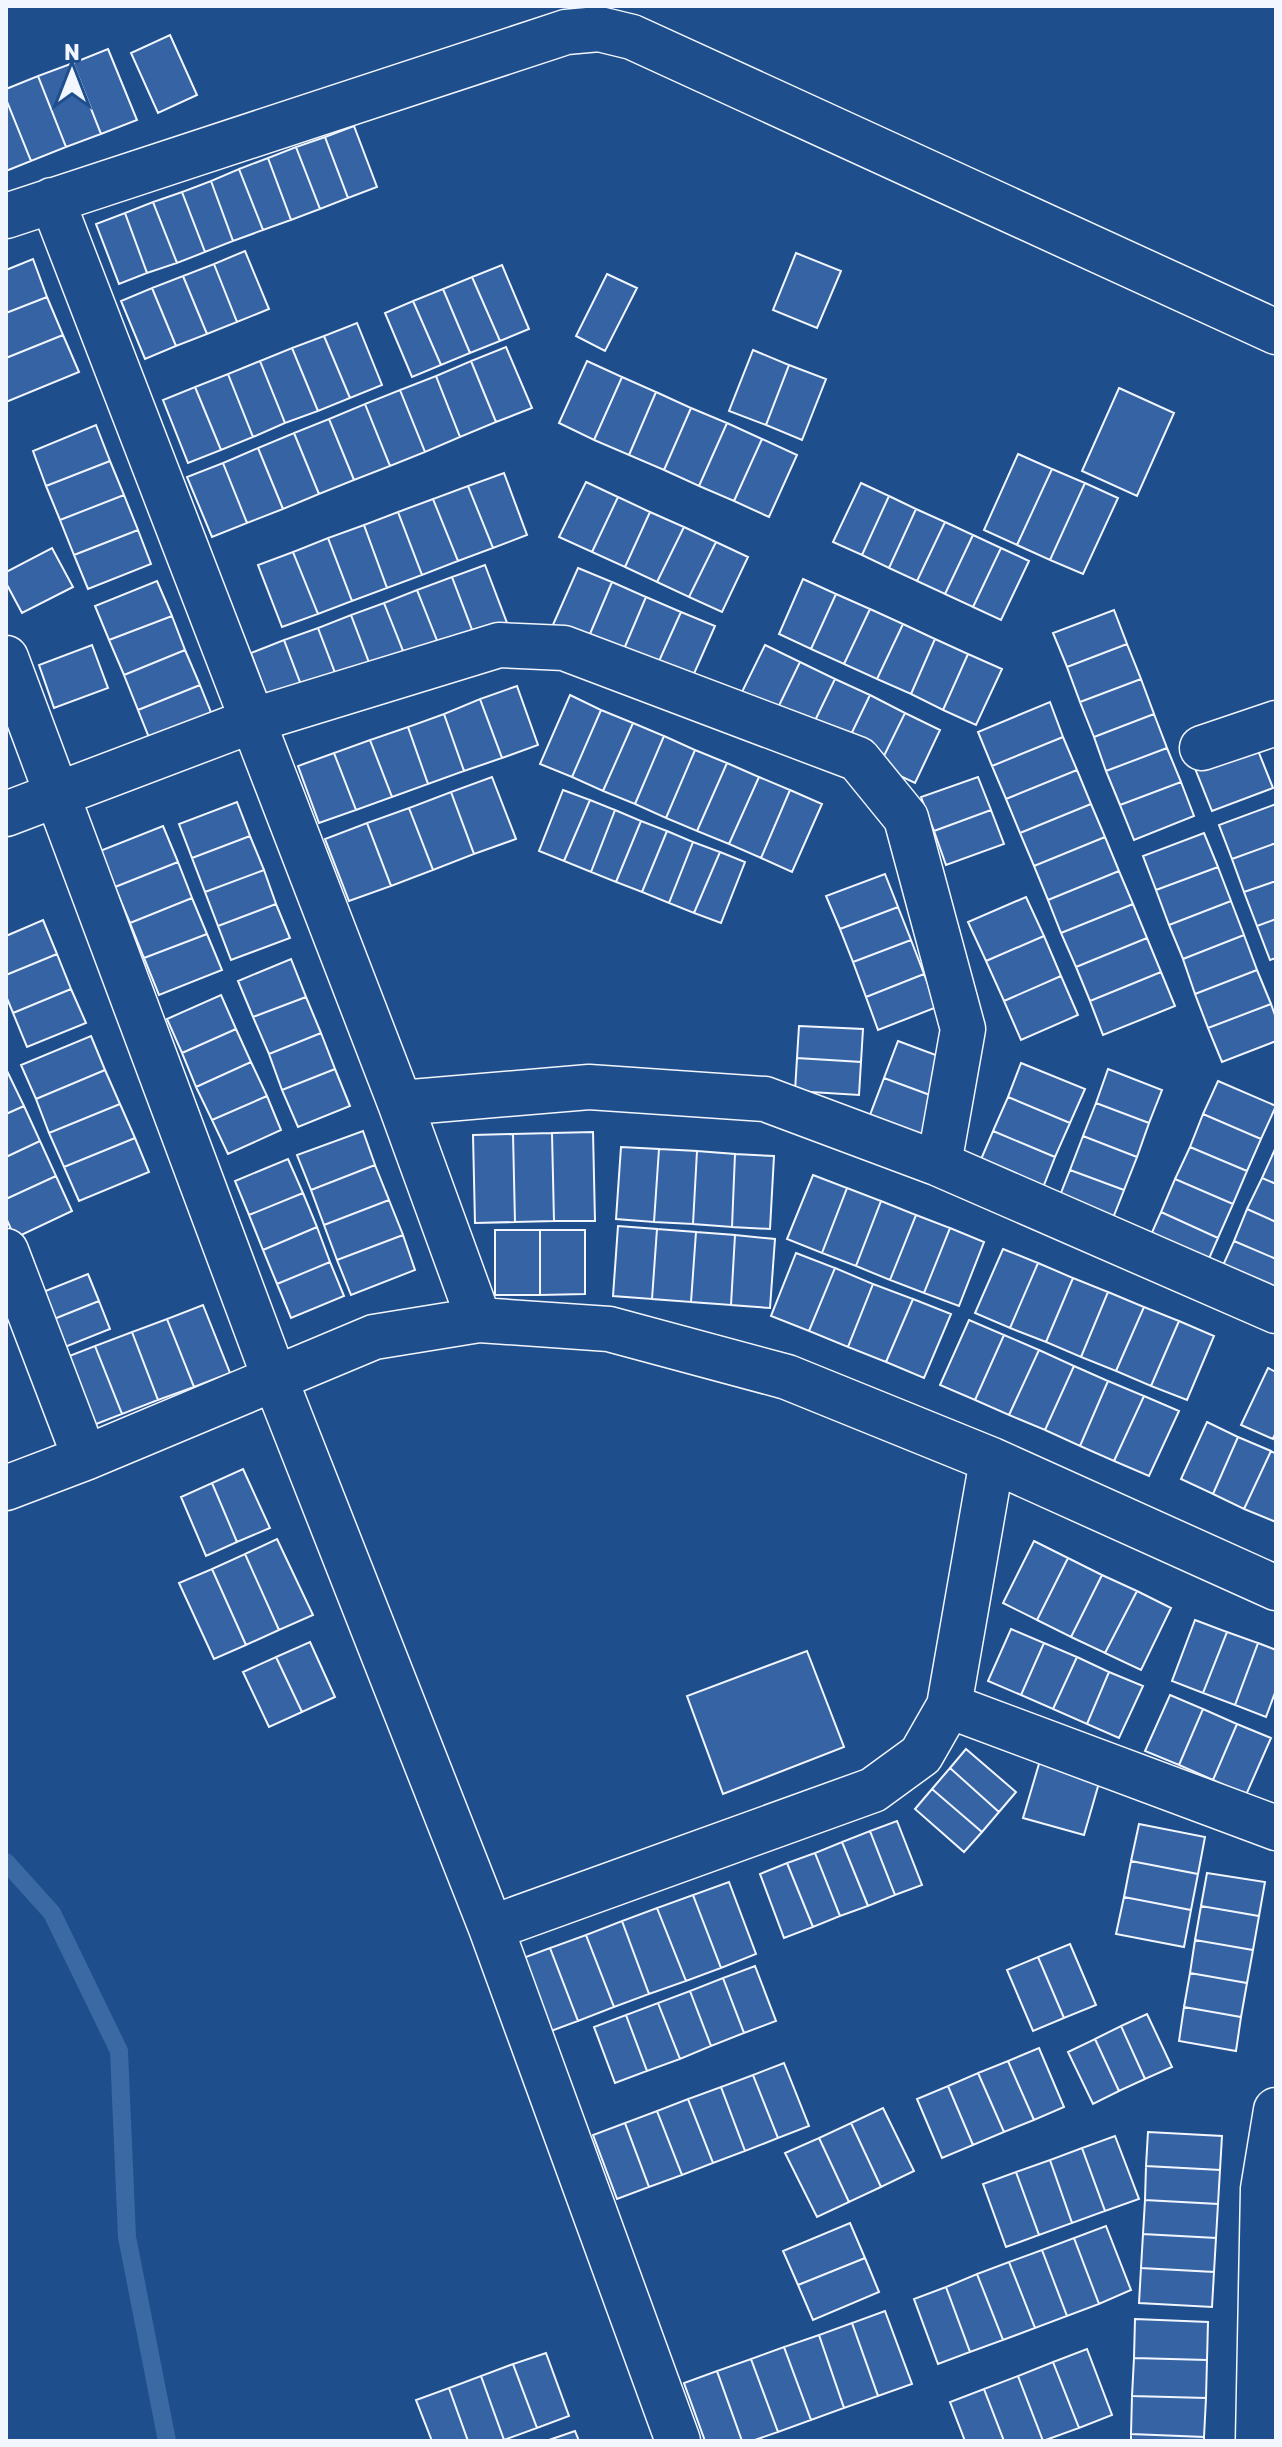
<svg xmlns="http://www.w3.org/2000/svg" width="1282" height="2447" font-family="Rubik,sans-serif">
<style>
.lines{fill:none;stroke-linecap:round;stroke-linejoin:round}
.stream{stroke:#3b69a3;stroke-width:18}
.building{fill:#3563a3;stroke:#f2f6ff;stroke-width:2}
.minor-casing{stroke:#f2f6ff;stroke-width:47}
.minor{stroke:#1f4e8c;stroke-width:44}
</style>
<rect width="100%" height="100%" fill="#1f4e8c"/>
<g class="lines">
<path class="stream" d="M6 1862 52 1913 119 2051 127 2237 167 2441"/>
</g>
<path class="building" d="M170 35 197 95 158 113 131 53Z
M108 49 137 120 101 134 73 63Z
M73 63 101 134 66 147 38 76Z
M38 76 66 147 31 161 6 99V89Z
M6 99 31 161 6 171Z
M354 126 377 187 348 198 325 137Z
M325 137 348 198 320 209 296 147Z
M296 147 320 209 291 220 268 158Z
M268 158 291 220 263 230 239 169Z
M239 169 263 230 233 241 211 181Z
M211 181 233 241 205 252 182 192Z
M182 192 205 252 177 263 153 202Z
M153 202 177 263 147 273 125 213Z
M125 213 147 273 119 284 96 224Z
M245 251 269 309 237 322 214 264Z
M796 253 841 271 817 328 773 310Z
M33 259 47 297 6 313V270Z
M214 264 237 322 207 334 183 276Z
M502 265 529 329 500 341 472 277Z
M607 274 637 288 605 351 576 336Z
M183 276 207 334 176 346 152 288Z
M472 277 500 341 470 353 443 289Z
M152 288 176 346 145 359 121 301Z
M443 289 470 353 441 365 413 301Z
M47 297 63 335 6 358V313Z
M413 301 441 365 412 377 385 313Z
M357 323 382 385 350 398 324 336Z
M63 335 79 372 6 402V358Z
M324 336 350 398 318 411 292 348Z
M506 347 532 408 496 422 471 361Z
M292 348 318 411 285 423 260 361Z
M753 350 789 365 766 425 729 411Z
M260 361 285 423 253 437 228 374Z
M471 361 496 422 460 437 436 376Z
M587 361 622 377 594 440 559 423Z
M789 365 826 379 802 440 766 425Z
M228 374 253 437 221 450 195 387Z
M436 376 460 437 425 452 400 390Z
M622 377 656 392 629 455 594 440Z
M195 387 221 450 188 463 163 400Z
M1119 388 1174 413 1137 496 1082 471Z
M400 390 425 452 390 466 365 404Z
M656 392 691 408 664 470 629 455Z
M365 404 390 466 354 480 329 419Z
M691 408 727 423 699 486 664 470Z
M329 419 354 480 319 494 294 433Z
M727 423 762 439 734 501 699 486Z
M96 425 110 461 46 486 33 451Z
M294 433 319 494 283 509 258 448Z
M762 439 797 455 769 517 734 501Z
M258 448 283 509 247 523 223 463Z
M1018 454 1052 469 1017 545 984 530Z
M110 461 124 495 60 520 46 486Z
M223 463 247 523 212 537 187 477Z
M1052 469 1085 483 1050 560 1017 545Z
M504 473 527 535 493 548 468 486Z
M586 482 618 497 592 552 559 537Z
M861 483 889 496 862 555 833 542Z
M1085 483 1118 498 1083 574 1050 560Z
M468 486 493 548 458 561 433 499Z
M124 495 138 530 74 555 60 520Z
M889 496 916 509 889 568 862 555Z
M618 497 650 512 625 567 592 552Z
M433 499 458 561 422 575 398 512Z
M916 509 945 522 917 581 889 568Z
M398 512 422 575 387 588 364 525Z
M650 512 684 527 657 582 625 567Z
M945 522 973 535 945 594 917 581Z
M364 525 387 588 352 601 328 538Z
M684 527 716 542 689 597 657 582Z
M138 530 151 564 88 589 74 555Z
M973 535 1001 548 973 607 945 594Z
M328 538 352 601 318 614 293 552Z
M716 542 748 557 722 612 689 597Z
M52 548 73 587 22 613 6 583V572Z
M1001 548 1029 561 1001 620 973 607Z
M293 552 318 614 282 627 258 565Z
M485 565 507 623 474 635 452 577Z
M578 568 612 582 587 641 552 627Z
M452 577 474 635 440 648 417 590Z
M803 579 836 594 811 649 779 634Z
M157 581 172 616 109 640 95 606Z
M612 582 646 597 621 656 587 641Z
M417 590 440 648 407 661 384 603Z
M836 594 870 609 844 664 811 649Z
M646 597 681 612 655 670 621 656Z
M384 603 407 661 373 673 351 615Z
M870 609 903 624 877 679 844 664Z
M1114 610 1127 644 1067 667 1053 633Z
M681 612 715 626 689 685 655 670Z
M351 615 373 673 340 686 318 628Z
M172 616 185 650 124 675 109 640Z
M903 624 935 639 911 694 877 679Z
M318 628 340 686 306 698 284 640Z
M935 639 968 654 943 710 911 694Z
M284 640 306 698 273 712 251 653Z
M1127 644 1141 679 1080 702 1067 667Z
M92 645 108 688 54 708 39 665Z
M765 645 800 662 774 716 739 698Z
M185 650 200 685 138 710 124 675Z
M968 654 1002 669 976 725 943 710Z
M800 662 835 679 809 733 774 716Z
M835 679 870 695 844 749 809 733Z
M1141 679 1154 714 1094 737 1080 702Z
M200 685 214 720 152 745 138 710Z
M517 686 538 745 502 758 480 699Z
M570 695 601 710 572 777 540 764Z
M870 695 905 713 879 766 844 749Z
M480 699 502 758 464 771 444 714Z
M1050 702 1063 737 992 766 978 732Z
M601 710 633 723 603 791 572 777Z
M905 713 940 730 915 783 879 766Z
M444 714 464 771 428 784 408 727Z
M1154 714 1167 748 1106 771 1094 737Z
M633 723 664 736 635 804 603 791Z
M408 727 428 784 392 797 370 740Z
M664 736 695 750 666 818 635 804Z
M1063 737 1077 770 1006 799 992 766Z
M1253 738 1273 788 1212 811 1192 761Z
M370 740 392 797 356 810 334 753Z
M1167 748 1181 782 1120 805 1106 771Z
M695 750 727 763 697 831 666 818Z
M334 753 356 810 319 823 298 766Z
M727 763 759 777 729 844 697 831Z
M1077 770 1091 804 1020 833 1006 799Z
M492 777 516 839 474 854 451 792Z
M759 777 790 790 761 858 729 844Z
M978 777 991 810 934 831 921 797Z
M1181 782 1194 816 1134 840 1120 805Z
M563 790 590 800 564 861 539 851Z
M790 790 822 804 792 872 761 858Z
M451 792 474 854 433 870 409 808Z
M590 800 615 810 591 872 564 861Z
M237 802 250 836 192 858 179 824Z
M1091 804 1105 837 1034 866 1020 833Z
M1276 804V843L1232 859 1219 825Z
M409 808 433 870 391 886 367 823Z
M615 810 641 821 616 882 591 872Z
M991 810 1004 844 946 865 934 831Z
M641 821 667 831 642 892 616 882Z
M367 823 391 886 349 901 325 839Z
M163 826 178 862 115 887 100 851Z
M667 831 693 842 669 903 642 892Z
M1204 833 1218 867 1156 890 1143 856Z
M250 836 264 870 205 892 192 858Z
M1105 837 1119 871 1048 900 1034 866Z
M693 842 720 852 694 913 669 903Z
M1276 843V881L1244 892 1232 859Z
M720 852 745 862 721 923 694 913Z
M178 862 192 898 130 923 115 887Z
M1218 867 1231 901 1169 925 1156 890Z
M264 870 276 904 218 926 205 892Z
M1119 871 1133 904 1061 933 1048 900Z
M885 874 898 907 840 929 826 896Z
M1276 881V919L1257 926 1244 892Z
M1026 897 1044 936 986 961 968 922Z
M192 898 207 934 144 958 130 923Z
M1231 901 1244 935 1183 959 1169 925Z
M276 904 290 938 231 960 218 926Z
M1133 904 1147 938 1076 967 1061 933Z
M898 907 911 940 853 962 840 929Z
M1276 919V958L1270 960 1257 926Z
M43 920 57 954 6 975V936Z
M207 934 222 970 159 995 144 958Z
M1244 935 1257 970 1195 994 1183 959Z
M1044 936 1061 976 1004 1001 986 961Z
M1147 938 1161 972 1090 1001 1076 967Z
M911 940 924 974 866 997 853 962Z
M57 954 71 989 13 1013 6 996V975Z
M291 959 306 997 253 1017 238 981Z
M1257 970 1271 1004 1208 1028 1195 994Z
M1161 972 1175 1006 1103 1035 1090 1001Z
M924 974 937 1007 878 1030 866 997Z
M1061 976 1078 1015 1021 1040 1004 1001Z
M71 989 86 1023 27 1047 13 1013Z
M221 995 236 1029 182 1053 167 1019Z
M306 997 321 1033 269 1054 253 1017Z
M1271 1004 1276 1018V1041L1222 1062 1208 1028Z
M799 1026 863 1029 861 1062 797 1058Z
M236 1029 251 1062 196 1087 182 1053Z
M321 1033 335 1069 282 1090 269 1054Z
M91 1036 105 1070 36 1099 21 1065Z
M898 1041 952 1061 938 1098 884 1078Z
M797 1058 861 1062 859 1095 795 1091Z
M251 1062 267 1096 212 1120 196 1087Z
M1021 1063 1085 1089 1070 1123 1008 1097Z
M335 1069 350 1106 298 1127 282 1090Z
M1108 1069 1162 1090 1149 1123 1096 1103Z
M105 1070 120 1104 49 1133 36 1099Z
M7 1071 24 1106 6 1114V1072Z
M884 1078 938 1098 923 1135 870 1115Z
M1218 1081 1276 1106 1261 1139 1203 1114Z
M267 1096 281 1130 228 1154 212 1120Z
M1008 1097 1070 1123 1055 1157 993 1131Z
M1096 1103 1149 1123 1137 1157 1083 1136Z
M120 1104 135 1138 64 1167 49 1133Z
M24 1106 40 1141 6 1157V1114Z
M1203 1114 1261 1139 1247 1171 1190 1147Z
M363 1131 375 1165 311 1190 297 1155Z
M993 1131 1055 1157 1042 1190 979 1164Z
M593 1132 595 1221H554L552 1133Z
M552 1133 554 1221 515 1222 513 1134Z
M513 1134 515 1222 475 1223 473 1135Z
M1083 1136 1137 1157 1124 1190 1070 1170Z
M135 1138 149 1172 79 1201 64 1167Z
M40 1141 56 1176 6 1199V1157Z
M621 1147 659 1149 654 1222 616 1219Z
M1190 1147 1247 1171 1233 1204 1175 1179Z
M1276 1147V1184L1262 1178Z
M659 1149 697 1151 693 1224 654 1222Z
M697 1151 735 1154 732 1227 693 1224Z
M735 1154 774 1156 770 1229 732 1227Z
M288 1159 303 1193 249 1215 235 1181Z
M375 1165 389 1200 324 1225 311 1190Z
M1070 1170 1124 1190 1111 1223 1057 1203Z
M813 1175 847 1188 822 1253 787 1239Z
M56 1176 72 1211 15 1238 6 1218V1199Z
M1262 1178 1276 1184V1222L1247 1209Z
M1175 1179 1233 1204 1218 1238 1161 1212Z
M847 1188 881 1201 856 1266 822 1253Z
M303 1193 317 1227 263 1250 249 1215Z
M389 1200 403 1235 337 1260 324 1225Z
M881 1201 916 1215 890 1280 856 1266Z
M1247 1209 1276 1222V1259L1234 1241Z
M1161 1212 1218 1238 1204 1270 1146 1246Z
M916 1215 950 1228 924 1293 890 1280Z
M618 1226 657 1229 652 1299 613 1296Z
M317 1227 330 1262 277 1284 263 1250Z
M950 1228 984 1242 959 1306 924 1293Z
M657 1229 696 1232 691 1302 652 1299Z
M495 1230H540V1295H495Z
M540 1230H585V1294L540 1295Z
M696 1232 735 1235 731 1305 691 1302Z
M403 1235 415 1270 351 1295 337 1260Z
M735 1235 775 1239 770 1308 731 1305Z
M1234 1241 1276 1259V1296L1220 1272Z
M1003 1249 1038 1263 1010 1328 975 1313Z
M796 1253 835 1268 809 1331 771 1316Z
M330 1262 344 1296 291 1318 277 1284Z
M1038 1263 1073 1278 1046 1342 1010 1328Z
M835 1268 873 1284 848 1347 809 1331Z
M88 1274 99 1301 44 1323 33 1296Z
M1073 1278 1108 1292 1081 1357 1046 1342Z
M873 1284 913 1299 886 1362 848 1347Z
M1108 1292 1144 1307 1116 1371 1081 1357Z
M913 1299 951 1314 924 1378 886 1362Z
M99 1301 110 1329 55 1351 44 1323Z
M203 1305 230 1373 194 1387 167 1319Z
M1144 1307 1179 1321 1151 1386 1116 1371Z
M167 1319 194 1387 158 1400 132 1332Z
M969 1320 1004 1335 975 1400 940 1385Z
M1179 1321 1214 1336 1187 1400 1151 1386Z
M132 1332 158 1400 122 1414 95 1346Z
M1004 1335 1039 1350 1009 1415 975 1400Z
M95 1346 122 1414 86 1428 59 1360Z
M1039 1350 1074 1366 1045 1430 1009 1415Z
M1074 1366 1108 1381 1080 1446 1045 1430Z
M1268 1368 1276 1372V1432L1273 1439 1241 1425Z
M1108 1381 1144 1396 1114 1461 1080 1446Z
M1144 1396 1179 1411 1149 1476 1114 1461Z
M1207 1422 1238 1437 1213 1494 1181 1479Z
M1238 1437 1271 1451 1244 1509 1213 1494Z
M1271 1451 1276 1454V1522L1244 1509Z
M243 1469 270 1528 237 1542 212 1483Z
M212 1483 237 1542 206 1556 181 1497Z
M277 1539 313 1615 279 1630 245 1554Z
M1034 1541 1068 1558 1037 1620 1003 1603Z
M245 1554 279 1630 246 1645 212 1569Z
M1068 1558 1102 1575 1071 1637 1037 1620Z
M212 1569 246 1645 214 1659 179 1583Z
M1102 1575 1137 1591 1105 1653 1071 1637Z
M1137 1591 1171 1608 1141 1670 1105 1653Z
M1195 1620 1227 1632 1203 1693 1172 1681Z
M1011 1629 1044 1643 1021 1695 988 1681Z
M1227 1632 1258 1643 1235 1705 1203 1693Z
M310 1642 335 1697 302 1712 276 1657Z
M1044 1643 1077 1657 1053 1709 1021 1695Z
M1258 1643 1276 1650V1690L1266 1717 1235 1705Z
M807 1651 844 1747 723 1794 687 1696Z
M276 1657 302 1712 269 1727 243 1672Z
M1077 1657 1109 1672 1087 1724 1053 1709Z
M1109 1672 1143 1686 1119 1738 1087 1724Z
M1170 1695 1203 1709 1179 1765 1145 1751Z
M1203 1709 1237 1724 1213 1780 1179 1765Z
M1237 1724 1271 1738 1246 1795 1213 1780Z
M966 1749 1016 1792 999 1812 950 1768Z
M1041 1757 1101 1776 1084 1835 1023 1818Z
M950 1768 999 1812 982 1832 932 1789Z
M932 1789 982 1832 964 1852 915 1809Z
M897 1821 922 1885 895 1895 870 1831Z
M1139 1824 1205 1837 1198 1874 1131 1861Z
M870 1831 895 1895 868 1906 842 1842Z
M842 1842 868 1906 840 1916 815 1853Z
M815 1853 840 1916 813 1927 787 1863Z
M1131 1861 1198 1874 1191 1910 1124 1897Z
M787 1863 813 1927 784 1938 760 1874Z
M1207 1873 1265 1882 1259 1916 1201 1906Z
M729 1882 756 1954 721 1968 693 1895Z
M693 1895 721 1968 686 1981 657 1908Z
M1124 1897 1191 1910 1184 1947 1116 1934Z
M1201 1906 1259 1916 1253 1950 1195 1940Z
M657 1908 686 1981 649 1994 622 1921Z
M622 1921 649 1994 614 2007 586 1935Z
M586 1935 614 2007 578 2021 550 1948Z
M1195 1940 1253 1950 1247 1983 1190 1973Z
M1070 1944 1096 2005 1064 2018 1038 1957Z
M550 1948 578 2021 543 2034 515 1961Z
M1038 1957 1064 2018 1033 2031 1007 1970Z
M755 1966 776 2021 744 2033 723 1978Z
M1190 1973 1247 1983 1241 2017 1184 2007Z
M723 1978 744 2033 711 2046 690 1991Z
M690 1991 711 2046 680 2059 658 2003Z
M658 2003 680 2059 647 2071 626 2015Z
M1184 2007 1241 2017 1236 2051 1179 2041Z
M1147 2014 1172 2067 1145 2079 1121 2026Z
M626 2015 647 2071 615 2083 594 2027Z
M1121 2026 1145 2079 1119 2091 1095 2039Z
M1095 2039 1119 2091 1093 2104 1068 2052Z
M1039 2048 1064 2107 1034 2120 1008 2061Z
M1008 2061 1034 2120 1004 2132 978 2073Z
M784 2063 809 2126 778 2138 753 2075Z
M978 2073 1004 2132 973 2145 948 2086Z
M753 2075 778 2138 745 2151 721 2087Z
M948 2086 973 2145 942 2158 917 2099Z
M721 2087 745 2151 713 2163 688 2099Z
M688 2099 713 2163 682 2175 657 2111Z
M883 2108 914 2171 881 2187 851 2123Z
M657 2111 682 2175 649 2187 625 2123Z
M625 2123 649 2187 617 2199 593 2135Z
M851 2123 881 2187 849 2202 819 2138Z
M1148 2132 1222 2136 1220 2170 1146 2166Z
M1115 2136 1139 2199 1105 2211 1082 2148Z
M819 2138 849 2202 817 2217 785 2153Z
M1082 2148 1105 2211 1072 2223 1050 2160Z
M1050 2160 1072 2223 1039 2235 1016 2172Z
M1146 2166 1220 2170 1218 2204 1145 2200Z
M1016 2172 1039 2235 1006 2247 983 2184Z
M1145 2200 1218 2204 1216 2238 1143 2234Z
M850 2223 865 2258 798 2285 783 2251Z
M1106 2226 1131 2290 1099 2304 1074 2238Z
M1143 2234 1216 2238 1214 2272 1141 2268Z
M1074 2238 1099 2304 1067 2316 1042 2250Z
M1042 2250 1067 2316 1035 2328 1009 2262Z
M865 2258 879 2292 813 2320 798 2285Z
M1009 2262 1035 2328 1003 2340 977 2274Z
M1141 2268 1214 2272 1212 2307 1139 2303Z
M977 2274 1003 2340 970 2352 946 2287Z
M946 2287 970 2352 938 2364 914 2299Z
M885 2311 912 2384 878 2396 852 2323Z
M1135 2319 1208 2322 1207 2360 1134 2358Z
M852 2323 878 2396 844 2408 819 2335Z
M819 2335 844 2408 811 2420 784 2347Z
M784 2347 811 2420 778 2432 751 2359Z
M1087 2349 1112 2415 1079 2428 1053 2362Z
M546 2353 569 2416 537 2428 513 2364Z
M1134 2358 1207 2360 1206 2398 1132 2396Z
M751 2359 778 2432 752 2441H742L717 2371Z
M1053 2362 1079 2428 1043 2441 1018 2376Z
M513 2364 537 2428 504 2440 481 2376Z
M717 2371 742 2441H705L684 2383Z
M481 2376 504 2440 502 2441H468L449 2388Z
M1018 2376 1043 2441H1004L984 2389Z
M449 2388 468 2441H432L416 2400Z
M984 2389 1004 2441H965L950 2402Z
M1132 2396 1206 2398 1204 2437 1131 2434Z
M575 2431 579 2441H546Z
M1131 2434 1204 2437V2441H1131Z"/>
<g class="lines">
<defs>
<path id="minor" d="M52 200 400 1103 479 1320
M6 216 566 32 599 29 632 37 1276 332
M6 658 275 1379 491 1928 678 2441
M1202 748 1276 723
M6 814 251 721 499 645 564 648 858 759 906 818 963 1029 939 1164
M400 1103 589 1087 765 1099 939 1164 1276 1311
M6 1251 85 1458
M6 1488 85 1458 374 1337 479 1320 609 1329 787 1377 992 1460 1276 1588
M949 1706 1276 1828
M491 1928 873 1790 921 1755 949 1706 992 1460
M1258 2441 1263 2189 1276 2110"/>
</defs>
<use href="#minor" class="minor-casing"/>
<use href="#minor" class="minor"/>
</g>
<rect width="1282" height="2447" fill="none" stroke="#f2f6ff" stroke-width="16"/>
<g transform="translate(72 72)" stroke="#1f4e8c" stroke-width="6" paint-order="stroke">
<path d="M0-6L14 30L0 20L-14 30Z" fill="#f2f6ff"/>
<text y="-12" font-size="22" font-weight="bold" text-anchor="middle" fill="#f2f6ff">N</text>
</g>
</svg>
